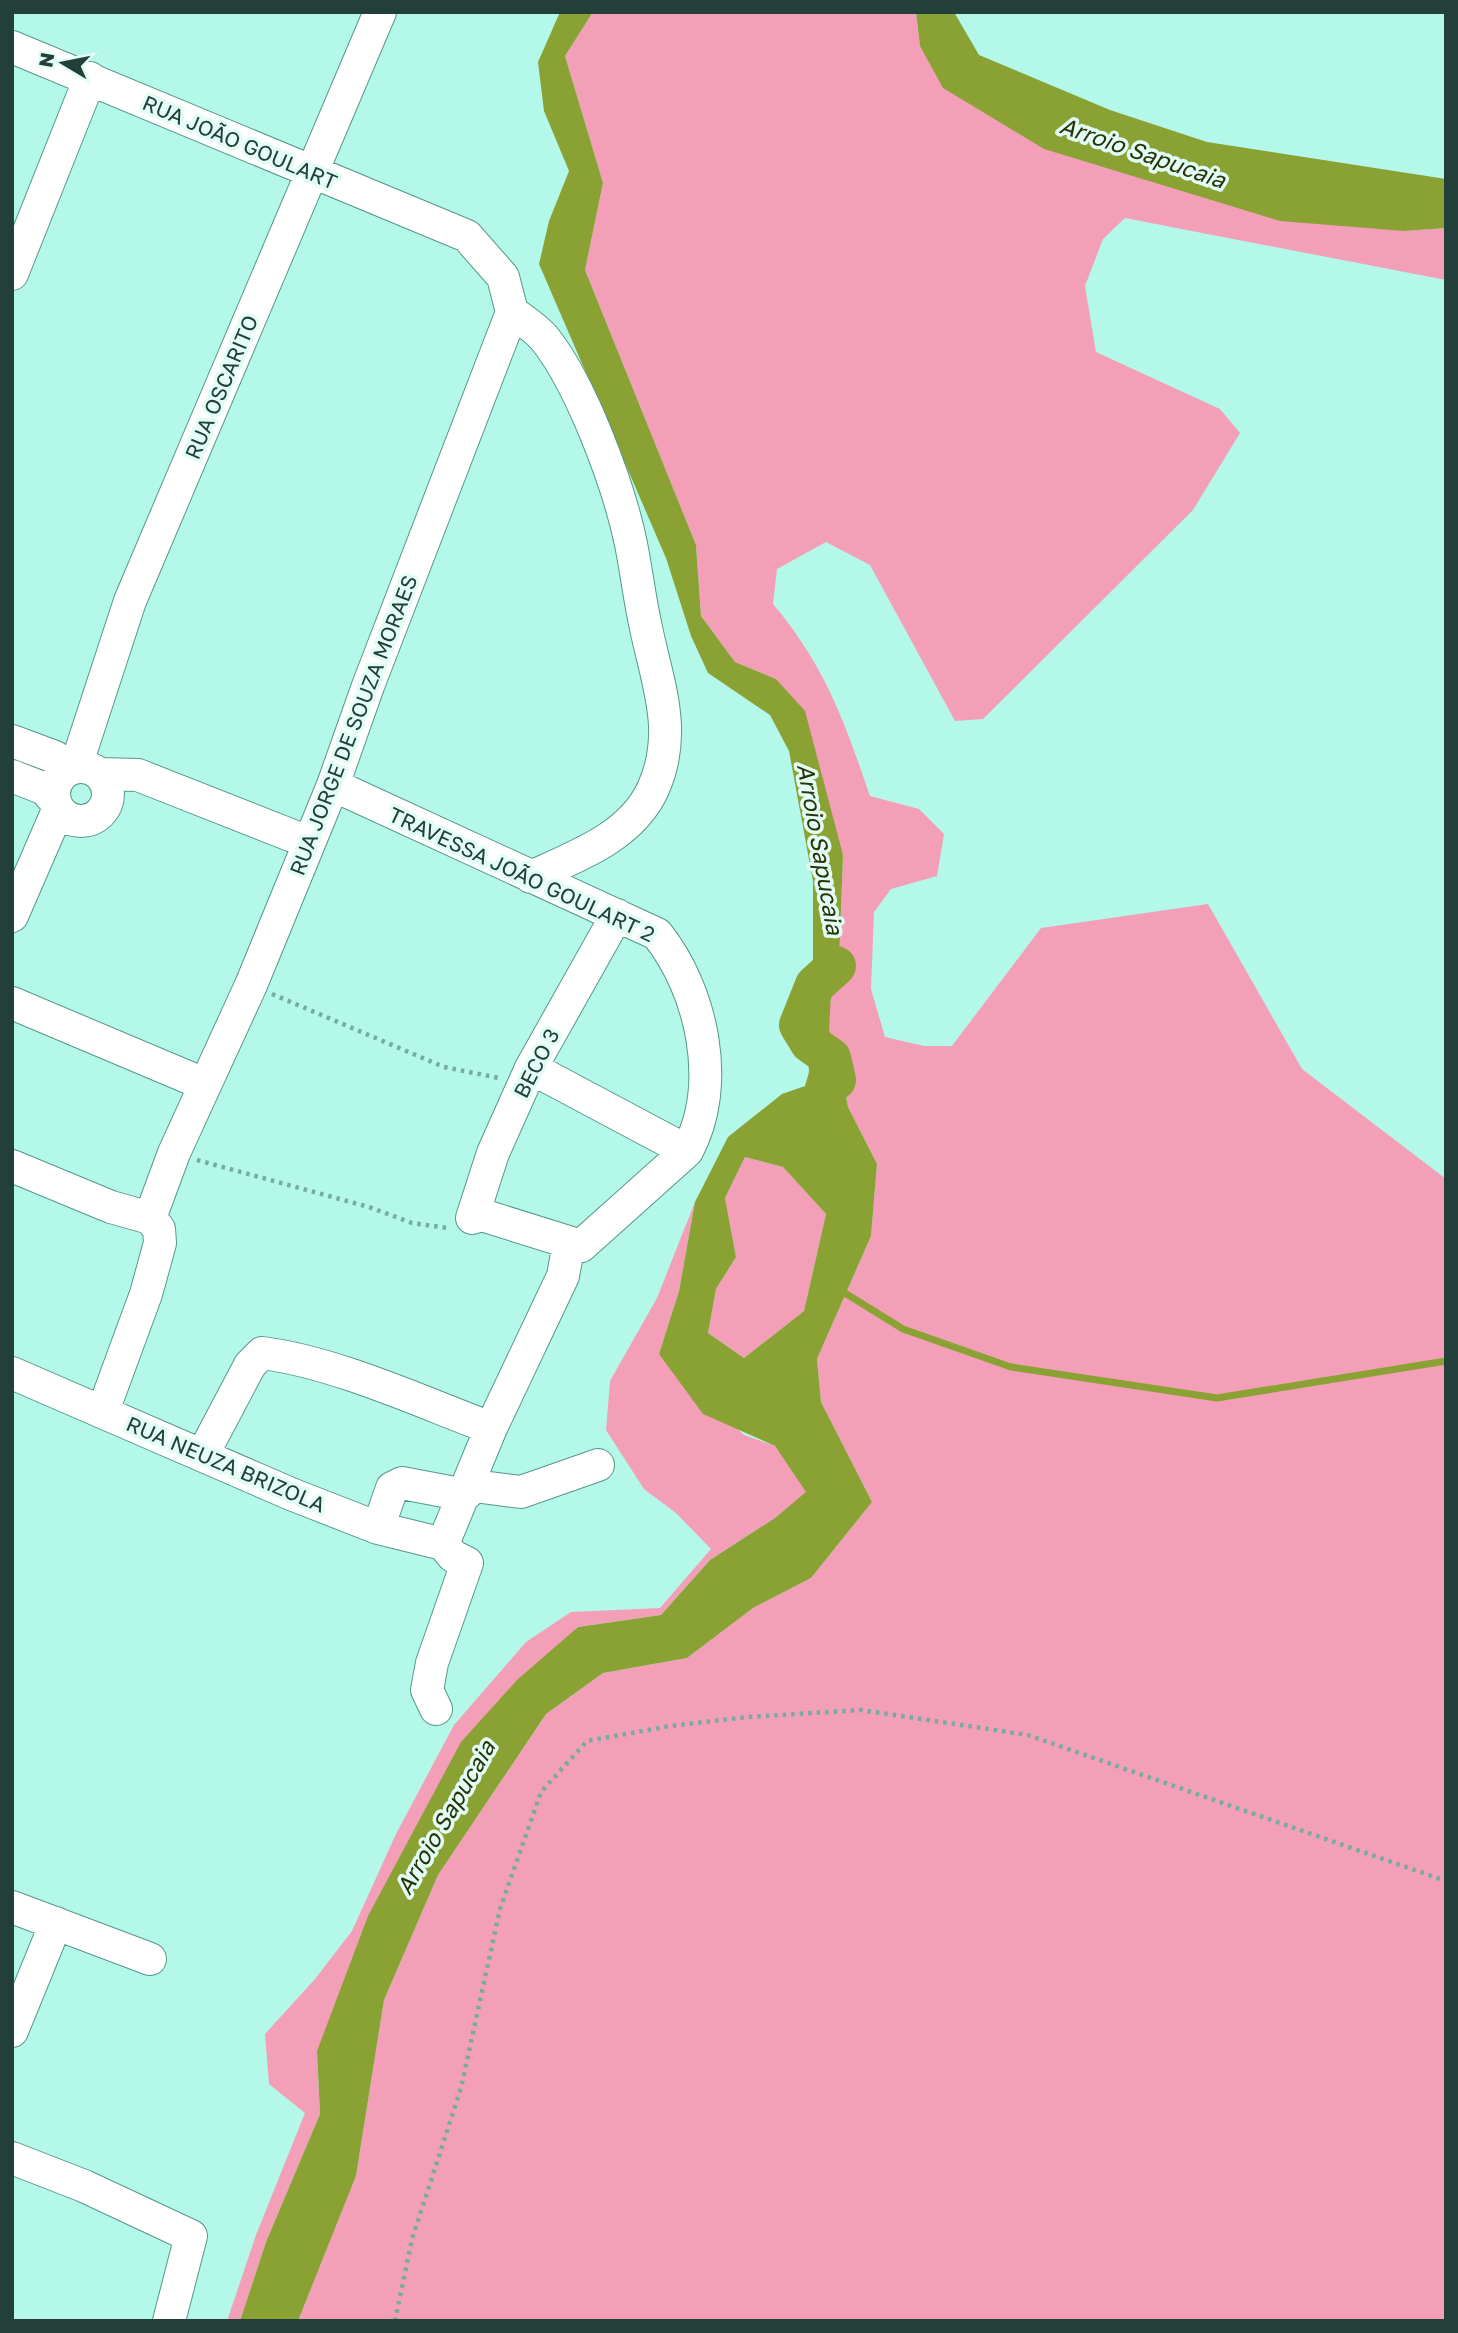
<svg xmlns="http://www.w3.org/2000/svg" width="1458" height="2333" font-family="'Golos Text',sans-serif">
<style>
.green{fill:#f49fb8}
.water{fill:#8aa233;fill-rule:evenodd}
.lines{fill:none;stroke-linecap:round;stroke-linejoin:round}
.stream{stroke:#8aa233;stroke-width:7}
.river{stroke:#8aa233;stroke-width:40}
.minor-casing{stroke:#56978b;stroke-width:34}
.path{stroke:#77aba1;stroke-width:4.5;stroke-dasharray:3.5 5;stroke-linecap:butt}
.minor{stroke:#fff;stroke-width:32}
.labels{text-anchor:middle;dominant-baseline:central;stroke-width:7;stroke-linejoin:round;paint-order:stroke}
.street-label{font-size:21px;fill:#233f3a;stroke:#e2fcf6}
.water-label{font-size:23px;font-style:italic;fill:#2a3305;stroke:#e2fcf6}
</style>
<rect width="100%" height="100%" fill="#b4f8ea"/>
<path class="green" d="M593 12H916L920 46 1404 231 1446 228V280L1125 218 1103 239 1085 286 1096 352 1220 409 1240 433 1193 510 983 719 955 721 870 565 826 542 777 569 773 604C825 666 844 720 870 796L919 809 944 834 937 876 891 889 874 912 871 989 885 1037 924 1046H952L1041 928 1208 904 1302 1069 1446 1179V2321H298L356 2176 384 2000 438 1875 546 1714 603 1673 687 1658 753 1608 811 1578 872 1502 821 1402 817 1359 871 1236 877 1164 848 1107 841 1069 828 1034 831 990 839 962 843 855 776 679 735 662 701 616 696 545 585 270 603 183 565 56Z
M745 1157 783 1167 826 1214 804 1311 744 1358 708 1333 716 1289 736 1257 725 1198Z
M695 1202 679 1291 659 1354 744 1435 775 1446 807 1492 775 1518 710 1560 661 1615 577 1627 317 2051 320 2114 266 2242 240 2321H227L256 2235 305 2113 269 2084 265 2034 315 1979 352 1931 396 1834 454 1725 526 1642 571 1612 660 1608 711 1549 676 1513 644 1489 606 1430 610 1381 657 1298Z"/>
<path class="water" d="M560 12H593L565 56 603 183 585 270 696 545 701 616 735 662 776 679 805 711 843 855 839 962 831 990 829 1034 841 1069 848 1107 877 1164 871 1236 817 1359 821 1402 872 1502 811 1578 753 1608 687 1658 603 1673 546 1714 438 1875 384 2000 356 2176 298 2321H240L266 2242 320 2114 317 2051 368 1916 461 1742 517 1680 578 1627 661 1615 710 1560 775 1518 806 1492 775 1446 703 1414 659 1354 679 1291 695 1202 728 1137 782 1094 805 1086 809 1072 804 989 813 960V881L789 751 770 715 708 673 691 636 666 558 539 264 549 221 569 171 544 111 538 62ZM745 1157 783 1167 826 1214 804 1311 744 1358 708 1333 716 1289 736 1257 725 1198Z
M916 12H954L979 55 1110 110 1207 142 1446 179V228L1404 231 1280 221 1044 149 943 88 920 46Z"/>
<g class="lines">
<path class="stream" d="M840 1290 903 1329 1011 1367 1217 1398 1446 1361"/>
<path class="river" d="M836 966 815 985 799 1025 810 1043 831 1058 836 1080"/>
<defs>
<path id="minor" d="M12 47 467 236 503 277 512 312 368 686 333 785 251 985 174 1153 150 1218
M12 274 90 78
M512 312C523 320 537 329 545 339 582 386 619 486 631 544 636 569 639 594 644 618 655 678 680 729 653 789 631 837 577 856 531 877
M12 741 55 757 67 770
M76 766 130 601 380 12
M54 794a27 27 0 1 1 54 0a27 27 0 1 1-54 0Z
M101 774 138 775 308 842
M12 776 45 789 55 801
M333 785 657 934C702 990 723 1085 687 1151
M12 916 58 810
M12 1003 204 1084
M531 1068 687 1151 581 1246 482 1215 472 1218 493 1153 531 1068 617 915
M12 1166 111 1207 150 1218 159 1229 160 1243 146 1294 103 1411
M12 1373 291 1494 378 1528 443 1544
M203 1454 250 1365 262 1353C335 1362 421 1402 491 1428
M378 1528 392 1488 402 1483 465 1495 474 1486 521 1492 598 1465
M443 1544 491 1428 563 1276 569 1243
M436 1709 427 1690 432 1663 467 1563 453 1556 443 1544
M12 1907 150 1959
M12 2031 56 1923
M12 2158 84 2186 191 2236 169 2321"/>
</defs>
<use href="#minor" class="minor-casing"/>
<path class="path" d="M272 994 444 1067 499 1078
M197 1160 369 1207 412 1223 448 1228
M395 2321 412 2239 461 2088 500 1909 541 1792 587 1741 670 1726 748 1717 861 1710 1028 1735 1446 1881"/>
<use href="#minor" class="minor"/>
</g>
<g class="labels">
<g class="street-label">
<text transform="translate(240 142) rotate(23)">RUA JOÃO GOULART</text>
<text transform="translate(221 387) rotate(-67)">RUA OSCARITO</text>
<text transform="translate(353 725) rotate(-69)">RUA JORGE DE SOUZA MORAES</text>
<text transform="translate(522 874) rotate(25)">TRAVESSA JOÃO GOULART 2</text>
<text transform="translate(536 1063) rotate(-63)">BECO 3</text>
<text transform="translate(226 1464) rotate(23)">RUA NEUZA BRIZOLA</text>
</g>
<g class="water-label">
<text transform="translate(1143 152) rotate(19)">Arroio Sapucaia</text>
<text transform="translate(821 849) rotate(80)">Arroio Sapucaia</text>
<text transform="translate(445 1817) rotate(-60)">Arroio Sapucaia</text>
</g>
</g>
<rect width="1458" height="2333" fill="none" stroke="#233f3a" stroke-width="28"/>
<g transform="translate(63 63) rotate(280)" stroke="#e2fcf6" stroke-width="5" paint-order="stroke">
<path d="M0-5L12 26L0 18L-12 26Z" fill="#233f3a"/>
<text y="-10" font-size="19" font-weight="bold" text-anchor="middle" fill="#233f3a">N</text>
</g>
</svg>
